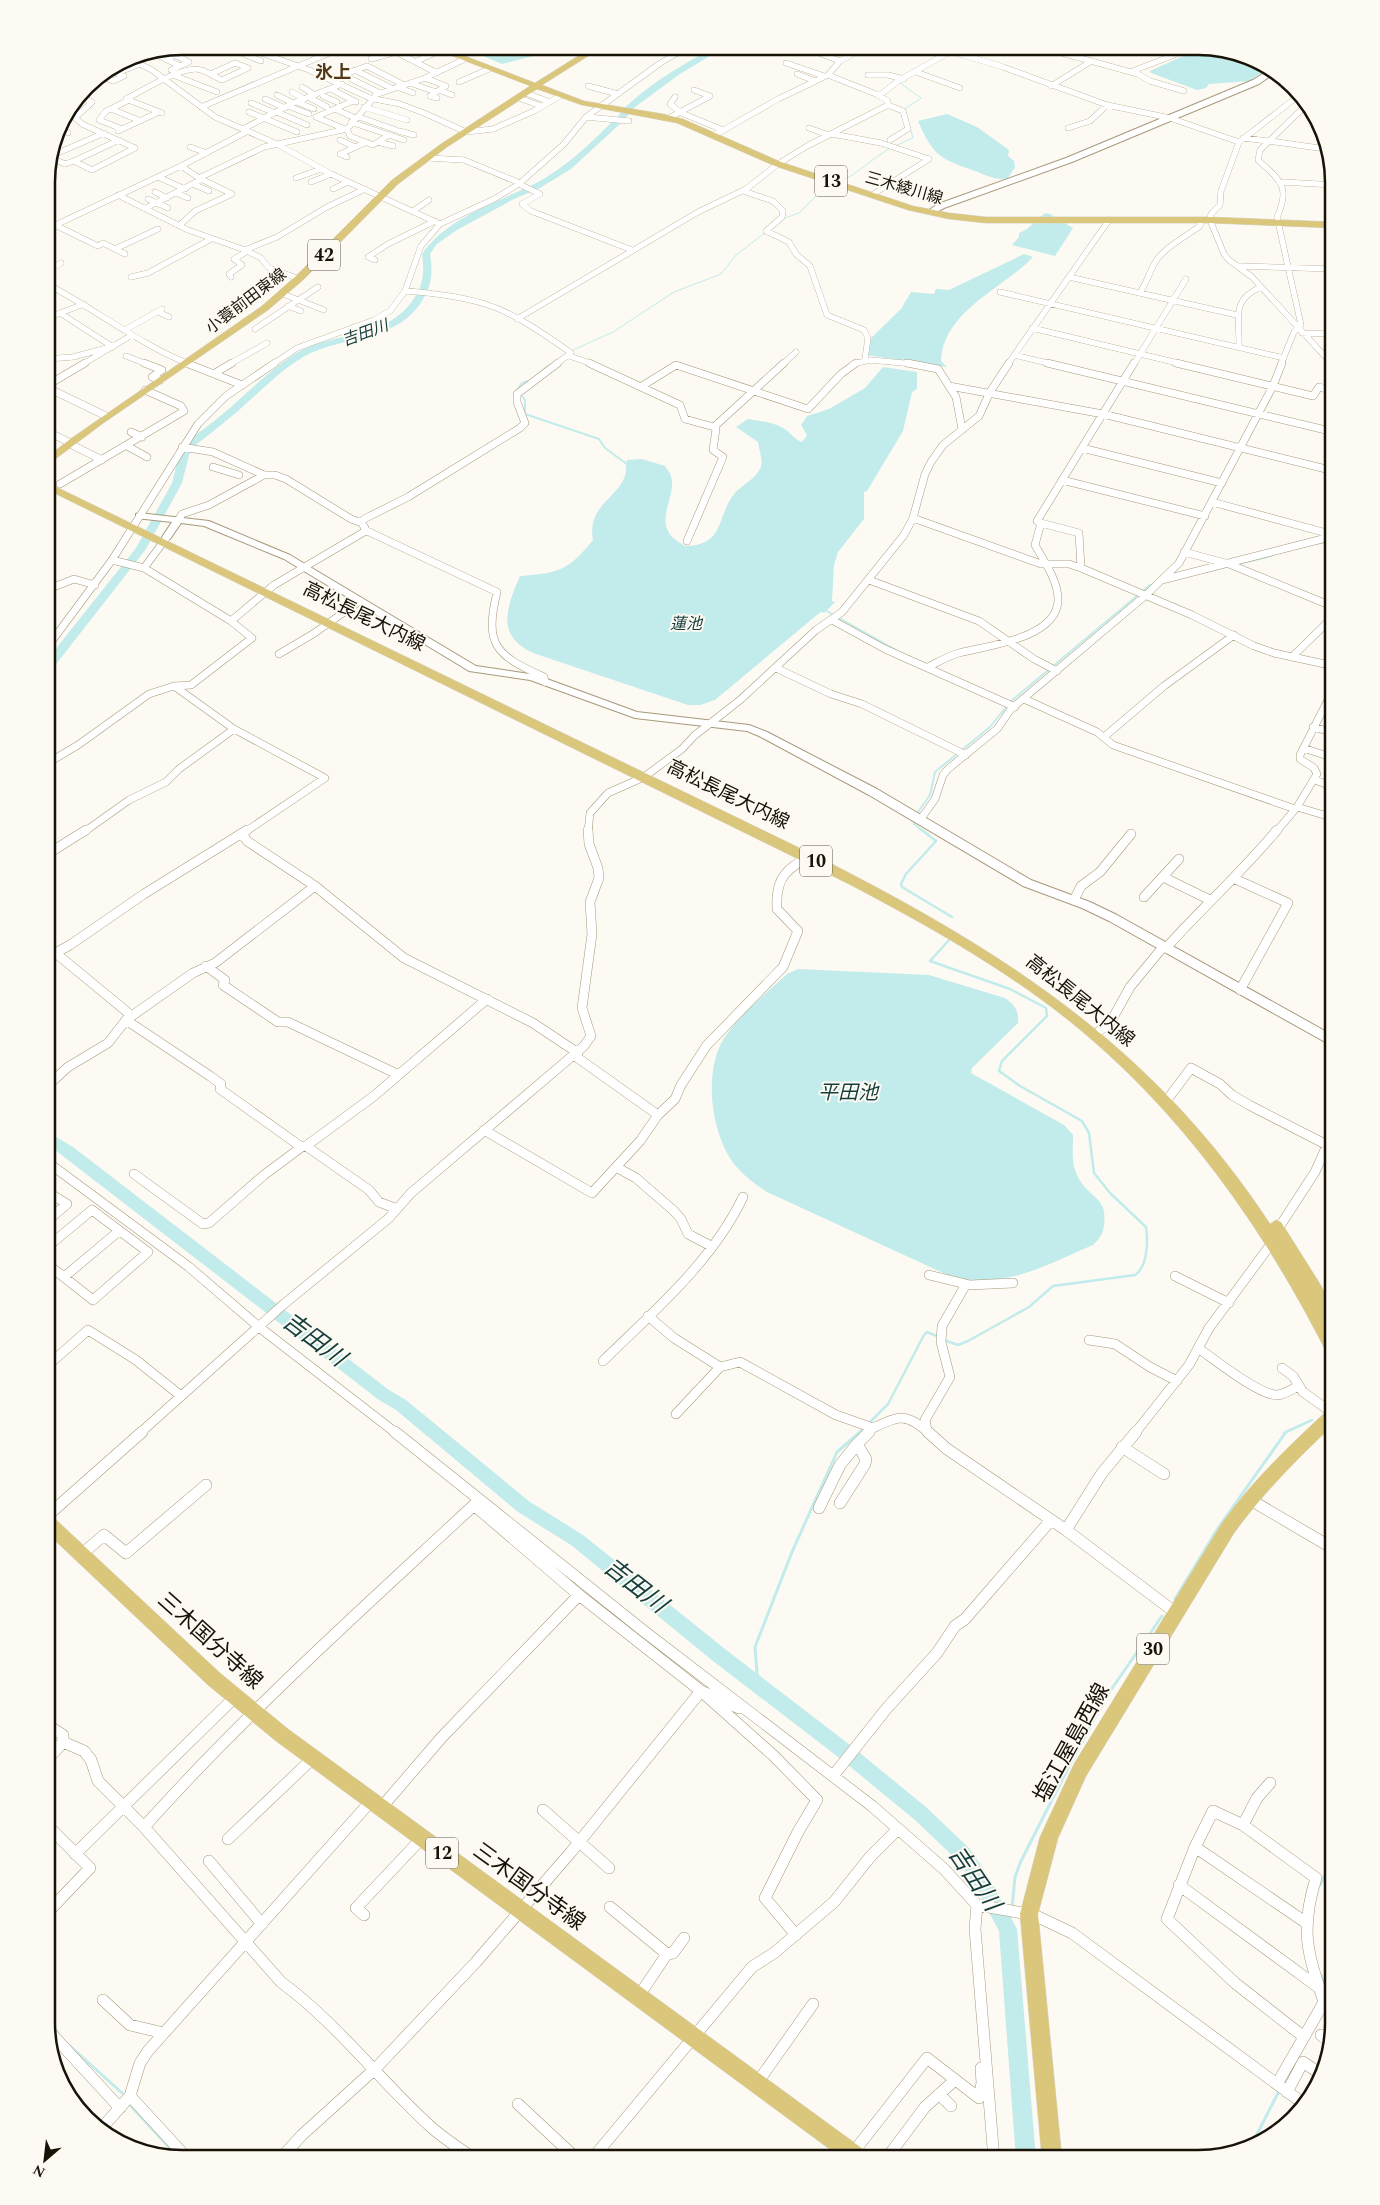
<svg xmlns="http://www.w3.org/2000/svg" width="1380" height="2205" font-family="Spectral,'Noto Sans JP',serif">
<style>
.water{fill:#c1eceb}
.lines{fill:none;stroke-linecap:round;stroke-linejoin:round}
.stream-far3{stroke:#c1eceb;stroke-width:1}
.stream-far2{stroke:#c1eceb;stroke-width:2}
.stream-far1{stroke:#c1eceb;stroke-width:2.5}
.stream{stroke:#c1eceb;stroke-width:3}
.river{fill:#c1eceb;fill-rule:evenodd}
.street-far3-casing{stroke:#a8997a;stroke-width:6}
.street-far2-casing{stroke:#a8997a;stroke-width:8}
.street-far1-casing{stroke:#a8997a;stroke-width:10}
.street-casing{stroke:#a8997a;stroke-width:12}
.secondary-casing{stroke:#a8997a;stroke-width:2}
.primary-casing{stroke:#d6d5d2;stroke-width:1}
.street-far3{stroke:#fff;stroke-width:5.5}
.street-far2{stroke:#fff;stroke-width:7}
.street-far1{stroke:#fff;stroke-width:9}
.street{stroke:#fff;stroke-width:11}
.secondary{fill:#fff;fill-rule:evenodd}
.primary{fill:#dbc77c;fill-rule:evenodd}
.labels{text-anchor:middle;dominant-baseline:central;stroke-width:4;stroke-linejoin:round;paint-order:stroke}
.far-street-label{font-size:16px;fill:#191307;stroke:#fdfaf3}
.far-water-label{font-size:16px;font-style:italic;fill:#143d3d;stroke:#fdfaf3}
.far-quarter-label{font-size:18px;font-weight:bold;fill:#513917;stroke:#fdfaf3}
.shield{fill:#fdfaf3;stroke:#5d584e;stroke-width:1}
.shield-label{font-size:18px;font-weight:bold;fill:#191307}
.street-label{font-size:19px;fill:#191307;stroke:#fdfaf3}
.water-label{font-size:20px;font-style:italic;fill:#143d3d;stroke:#fdfaf3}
.near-street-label{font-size:22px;fill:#191307;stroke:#fdfaf3}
.near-water-label{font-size:24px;font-style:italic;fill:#143d3d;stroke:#fdfaf3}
.rim{fill:none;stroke:#191307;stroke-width:2.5}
</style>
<rect width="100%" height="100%" fill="#fdfaf3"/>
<path class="water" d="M572 46 502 64 462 47V46Z
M1199 49 1241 58 1270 68 1249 81 1209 84 1206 88 1197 90 1151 73 1150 71Z
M947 114 977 127 1009 150 1008 156 1014 161 1015 167 1008 178C998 181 987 176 978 172 941 159 934 158 918 121Z
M1045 213 1050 214 1073 228 1055 256 1012 245 1019 237V233L1027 229Z
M1024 254 1033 257C1004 288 943 311 941 361L947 367 866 355 870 339 901 309 911 292 934 294 936 289 949 290Z
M883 367 917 372V389L912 392 903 431 867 491 864 492V519L838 552 834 565 832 601 835 602 824 613 821 612 817 615 715 700 700 705H688L536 654C495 637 506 609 520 576 559 573 568 571 593 540 587 506 616 500 625 476 626 471 626 465 627 460L642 459 665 466C667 469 670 473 671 476 678 500 646 528 686 546 726 545 716 515 735 493 742 485 755 479 760 469 764 462 759 450 758 442L736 427 748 419C759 421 773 422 783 428 791 432 793 439 802 442L807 435 801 425 807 416 829 409 865 388Z
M798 969 929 975 1005 998C1015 1005 1019 1011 1018 1023L972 1068 971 1073 1064 1125 1073 1135C1073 1148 1071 1165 1078 1177 1089 1199 1108 1196 1104 1225 1103 1234 1100 1238 1093 1245 1043 1266 1012 1287 954 1278L767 1192C755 1184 744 1176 735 1165 710 1134 702 1066 727 1034 743 1012 767 993 787 974Z"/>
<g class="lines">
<path class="stream-far3" d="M895 146 913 138 905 109 921 98 900 83
M841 182C859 172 872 159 890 148
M785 218 799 213 816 196 836 186
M573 350 613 332 674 292 721 274 736 255 766 232"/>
<path class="stream-far2" d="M535 377 548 366
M528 381 522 383 517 390 525 400V414L599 439 605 448 628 465
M1315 544 1334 541
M1235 565 1271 556
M1206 572 1230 566
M825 610 896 650
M916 815 930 795 935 772 990 727 1010 702 1150 585 1155 584
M914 820V824L924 832"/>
<path class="stream-far1" d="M922 830 936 841 906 874 901 884 902 887 952 917
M944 1340 958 1345 968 1341 1029 1307 1053 1286 1135 1275C1148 1266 1148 1241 1146 1227L1110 1193 1094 1173 1089 1133 1082 1121 1020 1086 999 1071 1002 1061 1047 1016 1046 1008 1010 989 930 961 949 940
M868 1424 888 1404 924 1335 927 1332 939 1337
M859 1433 864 1428
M1284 1433 1312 1420"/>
<path class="stream" d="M1175 1599 1218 1528 1286 1432
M758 1685 755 1647 792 1552 837 1452 860 1432
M1320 1885 1334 1857
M1012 1908 1015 1877 1021 1861 1063 1778 1104 1700 1162 1616
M1008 1929 1011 1913
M1321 1975 1331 2005 1325 2027
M46 2019 58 2033
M70 2046 122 2093
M130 2105 179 2158
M1251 2146 1279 2091"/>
<path class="river" d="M716 46H726L680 74 635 107 621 123 571 169 540 188 514 199 457 230 437 244 430 254C433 273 432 285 422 301 394 345 340 334 300 359 282 370 266 386 250 400 233 416 215 430 197 444L189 455 182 483 146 549 50 672H46V661L136 548 172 483 179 455 189 440C208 426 226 412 243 396 259 382 275 367 293 355 330 331 380 341 410 304 423 288 425 274 422 254 446 218 496 203 534 184 564 169 590 144 614 120 620 115 624 108 630 103 655 80 686 63 716 46Z
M46 1131 73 1147 389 1390 406 1400 530 1502 583 1535 725 1649 854 1748 927 1808 969 1848 987 1874 1017 1929 1036 2159H1016L999 1931 975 1886 957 1860 915 1820 842 1760 713 1661 571 1545 518 1512 396 1410 379 1400 46 1143Z"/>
<defs>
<path id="street-far3" d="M242 46 309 70 370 98 400 104 424 113 466 132 493 129 534 111 560 96
M260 46 264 48
M405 46 427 56
M1040 47 1138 74 1150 81 1184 91
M820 49 816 52 840 61
M164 50 189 62 171 70
M239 52 261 61
M396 52 437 73
M953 52 1003 67 1107 105 1170 118 1239 142
M153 53 180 66
M128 58 152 70 215 117 277 144 331 174 440 224
M165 59 185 52 176 48
M371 59 396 52 403 46
M417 61 450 46
M786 63 824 76
M355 70 391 88
M916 72 960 88
M1130 72 1195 47
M117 73 140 64
M797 74 815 81
M173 75 217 92
M868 75H888L904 79
M101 76 113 81 124 76 110 70
M425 78 446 86 430 96 437 98
M459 82 489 69
M410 83 436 92
M588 86 618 94
M1051 86 1090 62
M302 87 315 95
M397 87 413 93
M331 89 356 102
M439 90 452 95
M292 92 304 99
M380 93 343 75 367 66 404 85
M526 93 550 102
M277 95 293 103
M375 95 425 78 465 59
M880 95 898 81 960 46
M323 96 337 102
M308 97 327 107
M675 97 670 104 680 112
M1297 97 1239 142 1221 191 1220 205 1211 214 1210 220 1224 254 1229 260 1252 277 1332 364
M519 98 541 106
M265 99 285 108
M297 102 314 109
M251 103 275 113
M888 105 903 111 908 129 890 140
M288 106 309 114
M201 107 346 46
M364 107 407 120
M111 109 141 121
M335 109 355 118
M69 112 82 124 135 148
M249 112 297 132
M277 112 307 125
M679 112 723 130
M162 113 126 99C142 91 184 64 201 70 208 72 215 77 222 80L248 68 235 63 211 74
M76 117 92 102 80 96
M359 117 396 130
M586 117 629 121
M669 118 710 96 694 90
M351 122 404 140
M809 128 828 135
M1068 128 1090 121 1107 105
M59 129 68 133
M122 129 99 120 106 111 129 100
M243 129 293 103 342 84
M345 129 316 117 353 101
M347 129 350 136 373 145 389 135
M118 131 159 112
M399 131 414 135
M832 134 881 143 929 159
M713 136 778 99 828 75 840 61 867 46
M1243 138 1268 141
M340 140 355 147
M1269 141 1326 149
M378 142 393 146
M190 147 207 153
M51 156 104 133
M50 157 65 164 74 161 92 170 135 148
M347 157 340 154 367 142
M428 158 464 160 520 183
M74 161 119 140
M181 166 199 178
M158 177 185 189
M296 178 321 169
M311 182 331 174
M1283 182 1334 185
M193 184 209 191
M519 184 540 194 522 204 531 211 632 250
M333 189 348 182
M743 191 773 201 783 211 782 217 766 231 789 242 796 254 810 266 827 315 864 330 868 338 865 359
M155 192 167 198
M176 193 188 198
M118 195 188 230 245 250 261 258 269 268 300 279
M872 195 929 159
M148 199 168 208
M146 208 200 180
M413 211 429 200
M55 225 98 246 103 243 125 254
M180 225 195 211 232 194 199 178 264 147 347 129 373 99
M47 229 181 166 248 131
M115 249 158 229
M245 250 277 237 327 207 365 189
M375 260 368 257 388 244 435 221
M1240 266 1334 269
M47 271 61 263
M131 277 148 273 211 239
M231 277 229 274 242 265 234 259 248 251
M1069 277 1237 315
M47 284C95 309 139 344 189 364
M405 291C432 293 462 296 488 305 516 314 547 336 571 353L556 364
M1000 292 1284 358
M1140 293C1146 283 1149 274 1154 264 1163 248 1185 237 1200 226L1201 220
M283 294 324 310
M288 306 301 311
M158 312 169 317
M60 313 113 347
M47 318 84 304
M517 319 698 212 746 189 778 164 807 146 888 105V101L876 94 828 75
M1032 328 1182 364
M255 329 318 287
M47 330 50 333
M125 330 162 309
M1302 333 1334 334
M1239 347C1240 319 1230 300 1261 287
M1014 355 1052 364
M126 356 147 364
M569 356 593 364
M46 359 73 357 107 348
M83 364 132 335
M230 364 267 343
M273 364 297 348 374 320 390 311 405 291 421 246 440 224 494 199 519 184 564 144 586 117 659 64 689 46
M783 364 796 352
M853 364 870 360 914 364
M1008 364 1109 220
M1134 364 1186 279
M1281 364 1294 332 1301 325 1277 217C1291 187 1280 180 1258 160L1260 150 1305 106"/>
<path id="street-far2" d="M144 363 162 370 152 377 160 380
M186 363 242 385
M589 363 680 405 685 419 714 427
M907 363 938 369 956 397 962 429
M1047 363 1334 432
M1176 363 1313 396 1319 387 1334 391
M1331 363 1334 366
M215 373 232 363
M46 386 85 363
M642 386 676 365 808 409 841 374 856 363
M949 386 1103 414 1334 471
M46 387 106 416
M714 427 784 363
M46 431 71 443
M131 432 142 437
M70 444 102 460
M127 446 147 457
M182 447 213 452 264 475H275L286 479 351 519 362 523
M1082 448 1222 483
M213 467 239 475
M1062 480 1205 516
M60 484 184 411 181 406 145 390
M1212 502 1334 535
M46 514 51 518
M913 518 1041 564H1069L1081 568 1192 615 1254 646 1274 653 1334 666
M179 519 182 514 209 505 264 475
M1041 523 1079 533 1081 568
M365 530 497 592C484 646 496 655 544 677L545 682
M687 541 723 457 713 450 716 429 714 427
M1184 552 1229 564 1334 607
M144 568 167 537
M869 580 979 621 1034 659 1057 671
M1162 580 1334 536
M46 590 74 579 95 585
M832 620 885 649 1015 707
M231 621 274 585 364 532 365 528 361 522 364 519 408 497 520 428 525 423 517 402V394L558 363
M46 649 112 560 198 424 226 396 275 363
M279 654 313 634 360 601
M1292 657 1334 616
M928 667C938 662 948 656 959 653 985 646 1056 639 1058 601 1059 582 1044 561 1035 545L1041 523 1037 521 1134 363
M776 668 831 694 862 704 966 755
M174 686 234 729 325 778 245 832
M1024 699 1097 732 1113 745 1295 809
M1313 727 1334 733
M1104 737 1164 686 1234 635
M1303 748 1334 758
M46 764 78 745 149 694 174 686 191 685 252 638 231 621 144 568 112 560
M1315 780 1334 787
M1297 807 1334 818
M920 820 935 799 943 775 948 769 997 729 1011 709 1146 595 1179 563 1273 386 1282 363
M84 832 129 800 166 782 179 769 234 729
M588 832 590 813 608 793 644 777 682 749 694 736 740 700 816 630 842 612 904 535 913 518 925 474 931 462 943 445 979 416 990 392 1009 363
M1276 832 1297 807 1317 774 1314 768 1300 759V755L1334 688"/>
<path id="street-far1" d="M242 833 247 841 315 886 404 958 533 1023 578 1053
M46 855 86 830
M1163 877 1210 900
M1235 879 1288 903 1240 990
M1144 897 1179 859
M1074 900 1081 886 1100 872 1131 834
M1166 948C1202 908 1242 872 1277 830
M49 956 58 955 132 1016
M46 958 70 945 144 894 247 830
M206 966 225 980 223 985 278 1022H288L397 1074
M126 1020 210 1076 221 1084 220 1089 300 1146H306L369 1190 379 1202 397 1209
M1100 1030 1109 1025 1130 987 1163 947
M575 1056 658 1115
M46 1087 68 1067 108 1043 126 1020 193 973 215 963 315 886
M1170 1096 1191 1068 1220 1084 1232 1095 1249 1105 1327 1145
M484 1130 592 1193 640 1141 658 1115 675 1099 681 1085 707 1045 783 967 798 931 777 909C775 876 787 869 813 854
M306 1146 374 1096 487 999
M46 1161 189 1267 259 1327 396 1433
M616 1167 636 1178 674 1211 681 1219 688 1234 711 1246
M134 1174 203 1224 209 1223 264 1175 303 1146
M46 1191 67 1204 46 1222
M46 1248 92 1210 148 1252 93 1300 46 1263
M929 1275 970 1285 1013 1283
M1175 1276 1229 1303
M64 1277 119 1231
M648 1316 674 1338 720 1367
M1089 1340 1115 1344 1150 1367 1177 1381
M1198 1348C1214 1359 1260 1396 1278 1395 1285 1394 1292 1389 1299 1386
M603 1361C653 1312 712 1262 743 1197
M46 1367 88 1330 136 1360 181 1396
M1282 1368 1293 1376 1303 1392 1334 1414
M676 1414 720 1367 740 1362 836 1415 873 1428C899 1416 906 1412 929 1433
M927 1431 925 1420 950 1377 941 1342 942 1326 965 1286
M140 1433 284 1304 389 1218 411 1193 584 1046 591 1036 582 1008 592 934 590 902 599 878 598 868 589 844 588 830
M867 1433 873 1428
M1135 1433 1189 1365 1209 1328 1274 1240 1278 1229 1315 1172 1334 1130"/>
<path id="street" d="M395 1432 645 1632 872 1806 944 1869 977 1905 1034 1915 1072 1933 1304 2104
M928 1432 947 1449 1066 1530 1176 1613
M1122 1447 1164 1474
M1249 1499 1334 1549
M840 1503 865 1464 866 1459 857 1444 869 1432
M819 1508 840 1465 857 1444
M46 1517 142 1432
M1066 1530 1102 1473 1136 1432
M82 1554 104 1535 126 1553 206 1485
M46 1724 63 1735V1742L46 1761
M63 1742 84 1751 91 1760 98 1781 144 1827 281 1982C338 2024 379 2080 431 2127 444 2139 460 2148 474 2159
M833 1776 887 1708 937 1653 955 1626 965 1619 1051 1520
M381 1808 442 1737 579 1595
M543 1810 609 1868
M1213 1811 1243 1825 1316 1878C1300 1930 1307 1952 1324 2002L1304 2037 1235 1983 1167 1919 1195 1847Z
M46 1824 90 1868 46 1914
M1243 1825 1257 1798 1270 1783
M144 1827C247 1712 361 1610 474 1505L579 1595 701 1691 774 1756 817 1800 798 1832 765 1898 796 1935
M228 1839 312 1759
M1195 1847 1305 1922
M75 1854 235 1697
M209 1861 262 1924
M1179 1885 1318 1987
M977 1905 975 1929 994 2159
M610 1907 667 1954
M364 1915 356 1908 422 1838
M638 1997 667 1954 673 1953 684 1938
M103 2000 130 2025 164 2033
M48 2030 120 2108
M1321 2035 1328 2041
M757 2083 813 2004
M1277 2084 1304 2037
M1287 2092 1303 2062 1319 2073
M939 2094 951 2106
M130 2096 187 2158
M518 2104 577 2159
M101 2129 130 2096 140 2063 148 2051 371 1801
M852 2154 927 2058 979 2098 982 2083 981 2068
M280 2159 302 2135 376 2068 476 1962 571 1852 701 1691 739 1708
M592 2159 752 1967 774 1953 834 1902 870 1857 898 1829
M886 2159 925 2107 955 2080"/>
<path id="secondary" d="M1272 68 1276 72 1259 84 1072 162 944 208 933 214 926 212 938 204 1066 158 1253 80Z
M139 513 209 521 290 555 476 666 536 675 637 712 749 725 767 732 877 789 1031 880 1090 902 1117 915 1334 1036V1047L1109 921 1082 908 1023 886 869 795 759 736 747 731 635 718 530 680 469 671 284 559 204 526 181 523 170 539H164L162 537 172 522 136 518V514Z"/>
<path id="primary" d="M427 46H439L535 83 594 46H604L542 85 584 101 663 114 683 119 781 162 913 206 949 213 986 217H1210L1334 222V228L1210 223H986L949 219 908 210 775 166 677 123 582 105 537 89 447 147 398 184 303 280 268 310 102 424 46 466V458L69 440 262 306 296 276 392 180 441 144 530 86Z
M46 482 820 858C1005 952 1154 1047 1270 1224L1276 1220 1281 1222 1320 1284 1334 1310V1331L1331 1330 1334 1336V1358L1329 1357C1264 1228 1181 1110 1067 1019 1000 966 925 924 849 884L46 489Z
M1334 1407V1424C1297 1459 1263 1493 1234 1533L1086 1776 1058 1838 1038 1914 1062 2159H1042L1020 1914 1040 1837 1074 1764 1222 1523C1253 1480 1290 1445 1329 1409Z
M46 1514 52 1516 220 1673 288 1729 867 2152 870 2159H843L276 1741 208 1685 46 1532Z"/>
</defs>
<use href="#street-far3" class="street-far3-casing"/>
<use href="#street-far2" class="street-far2-casing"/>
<use href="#street-far1" class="street-far1-casing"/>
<use href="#street" class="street-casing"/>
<use href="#secondary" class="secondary-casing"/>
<use href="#primary" class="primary-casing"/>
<use href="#street-far3" class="street-far3"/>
<use href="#street-far2" class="street-far2"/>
<use href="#street-far1" class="street-far1"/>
<use href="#street" class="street"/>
<use href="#secondary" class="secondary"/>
<use href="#primary" class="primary"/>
</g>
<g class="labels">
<g class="far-street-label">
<text transform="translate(904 188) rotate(16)">三木綾川線</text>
<text transform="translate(246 301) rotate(-37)">小蓑前田東線</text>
</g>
<g class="far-water-label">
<text transform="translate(365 333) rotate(-20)">吉田川</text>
<text x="686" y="624">蓮池</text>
</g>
<g class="far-quarter-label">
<text x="333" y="72">氷上</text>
</g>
<g class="shield">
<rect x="815" y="165.5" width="32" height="31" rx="4"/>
<rect x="308" y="239.5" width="32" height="31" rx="4"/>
<rect x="800" y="845.5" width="32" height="31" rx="4"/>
<rect x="1137" y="1633.5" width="32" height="31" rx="4"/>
<rect x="426" y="1837.5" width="32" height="31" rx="4"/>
</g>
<g class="shield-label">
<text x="831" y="181">13</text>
<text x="324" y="255">42</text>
<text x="816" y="861">10</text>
<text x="1153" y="1649">30</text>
<text x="442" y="1853">12</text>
</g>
<g class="street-label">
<text transform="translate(364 617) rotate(26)">高松長尾大内線</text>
<text transform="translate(728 795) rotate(26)">高松長尾大内線</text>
<text transform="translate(1080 1001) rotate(39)">高松長尾大内線</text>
</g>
<g class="water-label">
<text x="848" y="1093">平田池</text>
</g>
<g class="near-street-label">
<text transform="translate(210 1641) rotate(42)">三木国分寺線</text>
<text transform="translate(1072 1743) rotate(-61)">塩江屋島西線</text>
<text transform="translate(529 1887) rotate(36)">三木国分寺線</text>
</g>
<g class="near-water-label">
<text transform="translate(314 1340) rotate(37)">吉田川</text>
<text transform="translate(635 1586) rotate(38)">吉田川</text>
<text transform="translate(974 1879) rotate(56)">吉田川</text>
</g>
</g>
<path d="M0 0H1380V2205H0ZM182 55H1198A127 127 0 0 1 1325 182V2023A127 127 0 0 1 1198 2150H182A127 127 0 0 1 55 2023V182A127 127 0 0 1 182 55Z" fill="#fdfaf3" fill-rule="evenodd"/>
<path class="rim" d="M182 55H1198A127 127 0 0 1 1325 182V2023A127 127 0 0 1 1198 2150H182A127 127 0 0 1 55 2023V182A127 127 0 0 1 182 55Z"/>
<g transform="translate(45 2160) rotate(208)" stroke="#fdfaf3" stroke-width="4" paint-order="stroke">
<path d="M0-4L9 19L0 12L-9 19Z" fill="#191307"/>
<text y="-8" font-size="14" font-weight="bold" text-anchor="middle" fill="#191307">N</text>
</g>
</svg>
